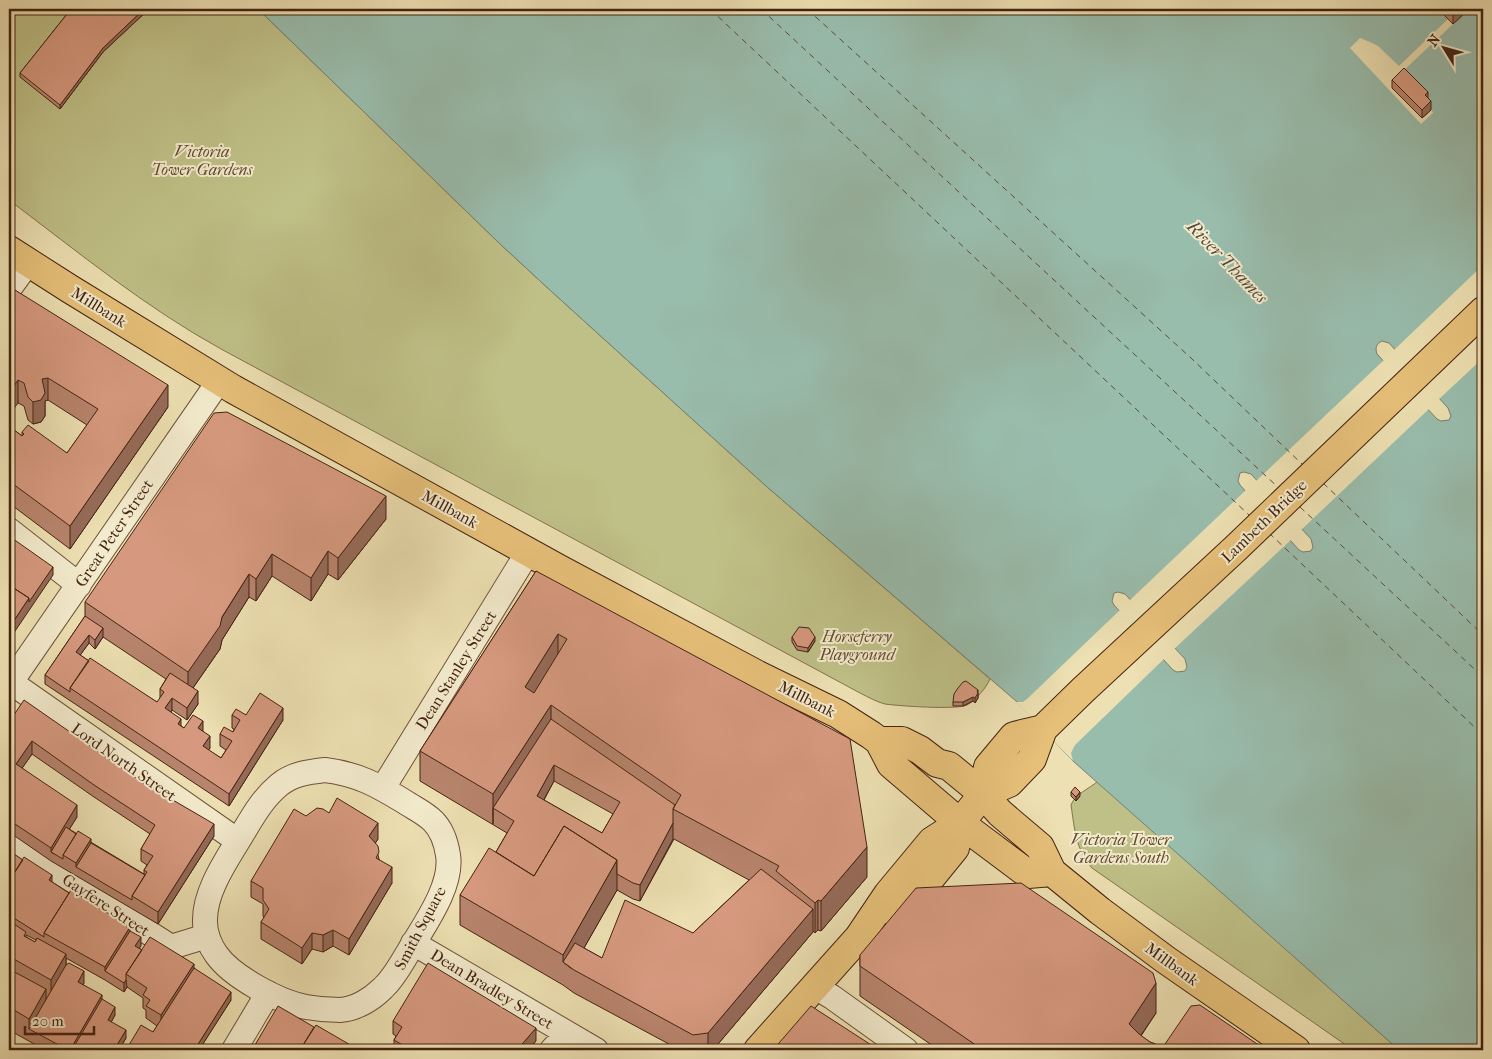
<svg xmlns="http://www.w3.org/2000/svg" width="1492" height="1059" font-family="'IM FELL French Canon',serif">
<style>
.green{fill:#bfc087;stroke:#82724c}
.water{fill:#99bdad;stroke:#777f6f;fill-rule:evenodd}
.pier{fill:#ede0b2}
.lines{fill:none;stroke-linecap:round;stroke-linejoin:round}
.ferry{stroke:#594a39;stroke-width:1;stroke-dasharray:6 5;stroke-linecap:butt}
.minor-casing{stroke:#6e523a;stroke-width:26}
.major-casing{stroke:#442312;stroke-width:30}
.minor{stroke:#f3ebcd;stroke-width:24}
.major{stroke:#e6c079;stroke-width:28}
.wall{fill:#b8846d;stroke:#442312;fill-rule:evenodd}
.shaded-wall{fill:#966b59;stroke:#442312}
.building{fill:#d6997f;stroke:#442312;fill-rule:evenodd}
.labels{text-anchor:middle;dominant-baseline:central;stroke-width:4;stroke-linejoin:round;paint-order:stroke}
.park-label{font-size:16px;font-style:italic;fill:#634a2f;stroke:#f3ebcd}
.street-label{font-size:16px;fill:#442312;stroke:#f3ebcd}
.water-label{font-size:18px;font-style:italic;fill:#594a39;stroke:#f3ebcd}
</style>
<rect width="100%" height="100%" fill="#ede0b2"/>
<filter id="stains"><feTurbulence type="fractalNoise" baseFrequency=".004" numOctaves="4"/><feColorMatrix values="0 0 0 0 .2 0 0 0 0 .09 0 0 0 0 .02 0 0 0 .5 -.17"/></filter>
<radialGradient id="worn" r=".72"><stop offset=".6" stop-color="#630" stop-opacity="0"/><stop offset="1" stop-color="#630" stop-opacity=".3"/></radialGradient>
<path class="green" d="M9 9H258L499 243 551 291 766 486 990 679C986 688 976 700 967 705 957 710 899 706 885 704 877 702 868 697 860 693L221 349C145 307 78 252 9 200Z
M1098 781 1399 1050H1353L1092 868C1075 847 1075 831 1071 805 1075 794 1089 789 1098 781Z"/>
<path class="water" d="M258 9H1483V1050H1399L1073 761 1016 701 766 486 551 291 499 243ZM1382 341 1389 343 1448 408 1451 416 1449 420 1441 421 1437 419 1377 354C1375 348 1376 344 1382 341ZM1244 472 1251 474 1311 539 1313 547 1311 551 1303 552 1299 550 1240 485 1238 481 1240 473ZM1118 592 1125 594 1185 659 1187 667 1185 671 1177 672 1173 670 1114 605 1112 601 1114 593Z"/>
<path class="pier" d="M1442 9H1469L1403 71 1430 105 1433 113 1421 124 1350 48 1360 38 1370 42 1378 46 1399 66 1448 19Z
M1483 265V358L1438 400 1393 351Z
M1385 359 1430 408 1300 531 1255 482Z
M1247 489 1292 539 1173 650 1129 601Z
M1121 609 1165 658 1075 745 1071 753 1073 761 1016 702H1023L1027 699Z"/>
<g class="lines">
<path class="ferry" d="M710 9 1249 515
M761 9 1280 489
M807 9 1191 358 1303 465
M1323 483 1483 635
M1300 507 1483 677
M1269 533 1483 735"/>
<defs>
<path id="minor" d="M9 289 28 263
M9 530 79 585
M9 681 238 841
M9 685 219 381
M325 770C358 774 377 785 405 802 414 808 425 813 433 821 442 830 446 842 448 855 453 886 424 925 409 951 401 964 394 978 383 988 372 999 356 1009 340 1010 329 1010 317 1009 306 1007 279 1002 232 977 216 954 210 946 205 933 205 922 204 892 226 861 241 836 252 818 262 799 279 785 292 774 308 772 325 770Z
M383 788 528 552
M9 843 171 947 207 936
M413 943 596 1050
M815 987 832 997 906 1050
M234 1050 268 993
M552 1050 567 1034"/>
<path id="major" d="M9 250 70 289 233 389 561 570 758 675 838 714 871 735 879 741 891 764 960 823 1028 874 1052 872
M879 741H902L920 750 937 763 949 766 983 794 1000 813 1040 847 1052 872 1100 911 1166 960 1296 1050
M983 794 1009 783 1032 759 1043 729 1083 690 1237 547 1483 311
M896 914 907 907 955 848 960 823
M758 1050 859 937 888 894 932 841 960 823 983 794 988 767 1014 736 1043 729"/>
</defs>
<use href="#minor" class="minor-casing"/>
<use href="#major" class="major-casing"/>
<use href="#minor" class="minor"/>
<use href="#major" class="major"/>
</g>
<path class="wall" d="M71 9H149L103 52 60 109 20 77V73Z
M1440 9H1469L1453 24 1440 11Z
M1392 80 1428 99 1431 110 1422 118 1392 88Z
M9 299 168 407 70 549 9 503V426L22 436V432L67 453 87 425 48 400 45 401V416L41 422 33 424 28 420 24 406 18 403Z
M386 519 338 580 328 574 311 601 272 576 256 601 249 597 222 640 220 649 193 688 198 704 187 720 172 710 171 712 181 726 184 728 203 731 210 748 208 750 221 758 226 750 220 746V734L233 732 234 729 232 728V715H246L283 720 229 806 45 684V675L85 616V602ZM103 637 166 679 160 689V699L157 702 89 661 80 655 89 643 95 649Z
M536 571 867 877 821 931 818 930 815 933 813 931V932L713 1050H680L574 993 563 985 460 925V895L496 852 507 833 420 781V751ZM554 781 613 814 602 833 544 800ZM674 839 749 880 693 933 602 958 584 948 617 890 633 899 640 901Z
M792 637 815 641 808 652 797 650 792 642Z
M978 693V698L975 703 973 701 963 706H953V702Z
M9 722 214 836 158 924 51 861 9 832ZM32 754 94 797 150 834 141 849V861L147 865 144 870V874L69 829 77 817 22 768Z
M1071 792 1080 796 1076 801 1071 796Z
M306 816 378 839 375 843 379 859 392 883 349 955 333 946 323 952 312 949 302 964 261 939V922L264 918 263 916V904L251 897V881Z
M9 843 11 852 52 882 130 931 141 946 139 948 142 950 194 968 231 1000 199 1050H126L153 1032 157 1026 146 1018V1010L143 1008V998L127 987 124 992 105 980 66 958V965L84 983 83 985 102 999 115 1015 111 1022 126 1038 119 1050H45L9 1030ZM26 935 36 940 35 942 26 937Z
M860 955 1156 1013 1141 1036 1150 1042 1163 1047 1266 1050H939L860 996Z
M393 1021 536 1041 528 1050H394V1040L396 1036 393 1034Z"/>
<path class="shaded-wall" d="M144 9H149L103 52 60 109V105L103 48Z
M1456 9H1469L1453 24V12Z
M1428 92V100L1425 95Z
M1431 101V110L1422 118V110Z
M48 378V400L45 401V416L41 422 33 424V402L42 379Z
M18 380V403L9 415V393Z
M168 385V407L70 549V526Z
M386 496V519L338 580V558Z
M328 551V574L311 601V578Z
M272 554V576L256 601V579Z
M53 567V575L9 640V628L29 598Z
M249 574V597L222 640 220 649 188 695V672Z
M103 628V637L95 649V640Z
M558 634V664L525 717V687Z
M89 635V643L76 661V652Z
M815 637V641L808 652V648Z
M978 690V698L975 703V698Z
M198 691V704L187 720V708Z
M973 697V701L963 706V702Z
M172 698V710L165 720V708Z
M551 705V735L493 808V824V794Z
M283 708V720L229 806V794Z
M181 719V731L178 724Z
M203 721V734L198 728Z
M210 736V748L203 759V746Z
M32 741V754L16 777V764Z
M554 765V781L537 812V796Z
M1080 792V796L1076 801V797Z
M77 805V817L54 854 51 852V848Z
M378 823V839L369 853V836Z
M673 823V839L640 901V885Z
M214 824V836L158 924V912Z
M91 839V851L76 867V863Z
M11 844V856L9 859V847Z
M867 847V877L821 931V901Z
M617 860V890L572 969 563 962V955Z
M392 867V883L349 955V939Z
M52 875V883L49 880Z
M818 900V930L815 933V903Z
M813 909V932L713 1050H708V1033Z
M130 927V939L105 971V967Z
M333 930V946L323 952V935Z
M312 933V949L302 964V948Z
M141 937V946L135 954V946Z
M66 954V977L51 1002V980Z
M12 958V980L9 986V963Z
M194 964V976L161 1028V1015Z
M84 971V983L78 994V982Z
M126 980 127 987 124 992V983Z
M1156 983V1013L1131 1050 1129 1024Z
M46 989V1012L29 1029V1019Z
M231 992V1000L199 1050H195V1049Z
M102 995V1007L77 1050H70Z
M115 1007V1015L108 1028V1020Z
M536 1028V1041L528 1050H517Z
M126 1030V1038L119 1050H114Z
M187 1044V1050H183Z"/>
<path class="building" d="M71 9H144L103 48 60 105 20 73Z
M1450 9H1456L1453 12Z
M1404 68 1428 92 1425 95 1431 101 1422 110 1392 80Z
M15 290 168 385 70 526 9 481V426L22 436 24 434 22 432 28 425 67 453 98 409 48 378 42 379 45 393 41 400 33 402 28 397 24 383 18 380 9 393V299Z
M227 412 386 496 338 558 328 551 311 578 272 554 256 579 249 574 222 617 220 626 188 672 85 602 214 413Z
M9 536 53 567 29 602V598L9 585Z
M536 571 850 739 867 847 821 901 818 900 815 903 776 871 779 866 673 809 681 795 551 705 493 794 420 751ZM558 634 567 639 534 693 525 687Z
M9 585 29 598 9 628Z
M85 616 103 628 95 640 89 635 76 652 89 661 70 688V692L45 675Z
M799 627 809 628 815 637 808 648 797 646 792 637Z
M90 658 157 702 164 692 160 689 170 673 198 691 187 708 172 698 165 708 181 719 178 724 184 728 193 715 203 721 198 728 210 736 203 746 221 758 232 741 220 734 224 727 233 732 240 720 232 715 236 709 246 715 260 693 283 708 229 794 70 688Z
M966 681 978 690 977 692 978 693 975 698 973 697 963 702H953L954 694 958 688 963 682Z
M24 700 142 782 214 824 158 912 132 896 147 872 144 870 153 856 141 849 155 825 94 785 32 741 16 764 77 805 51 848 9 820V722Z
M551 719 675 805 673 809V823L640 885 633 883 617 874V860L564 826 534 876 496 852 514 821 493 808ZM554 765 620 802 602 833 537 796Z
M1075 787 1080 792 1076 797 1071 792Z
M337 798 378 823 369 836 378 846 379 852 376 858 392 867 349 939 333 930 323 935 312 933 302 948 261 922 269 909 263 900V888L251 881 294 809 306 816 317 808 323 809 329 813Z
M564 826 617 860 563 955 460 895 489 848 534 876Z
M66 827 76 834 63 855V859L51 852Z
M78 831 91 839 76 863 63 855Z
M91 843 145 875 132 896V900L76 867Z
M11 852 23 860 9 881V855Z
M24 857 52 875 49 880 69 893 44 933V937L9 915V881Z
M761 869 813 909 708 1033 693 1035 574 970 563 962 575 943 602 958 625 900 693 933Z
M1021 883 1153 973 1156 983 1129 1024 1139 1034 1150 1042 1163 1047 1191 1006 1200 1005 1266 1050H983L860 966V955L916 888Z
M71 890 130 927 105 967 44 933Z
M11 922 26 932 24 936 35 942 37 938 66 954 51 980 12 958 9 963V925Z
M130 931 141 937 135 946 142 950 126 974V980L124 983 105 971Z
M150 937 194 964 161 1015 146 1006 150 1000 143 995 147 988 126 974Z
M69 963 84 971 78 982 102 995 70 1050H68L29 1029 66 965Z
M428 963 536 1028 517 1050H411L394 1040 402 1027 393 1021Z
M194 968 231 992 195 1049 187 1044 183 1050H126L141 1025 153 1032Z
M9 969 46 989 29 1019 9 1007Z
M102 999 115 1007 108 1020 126 1030 114 1050H72Z
M278 1006 314 1027 300 1050H252Z
M811 1006 879 1050H773Z
M316 1025 359 1050H300Z"/>
<g class="labels">
<g class="park-label">
<text x="202" y="151">Victoria<tspan x="202" dy="18">Tower Gardens</tspan></text>
<text x="857" y="636">Horseferry<tspan x="857" dy="18">Playground</tspan></text>
<text x="1121" y="839">Victoria Tower<tspan x="1121" dy="18">Gardens South</tspan></text>
</g>
<g class="street-label">
<text transform="translate(99 307) rotate(32)">Millbank</text>
<text transform="translate(450 509) rotate(29)">Millbank</text>
<text transform="translate(1264 521) rotate(-44)">Lambeth Bridge</text>
<text transform="translate(114 533) rotate(-56)">Great Peter Street</text>
<text transform="translate(456 670) rotate(-58)">Dean Stanley Street</text>
<text transform="translate(807 699) rotate(27)">Millbank</text>
<text transform="translate(124 762) rotate(35)">Lord North Street</text>
<text transform="translate(106 905) rotate(33)">Gayfere Street</text>
<text transform="translate(420 928) rotate(-62)">Smith Square</text>
<text transform="translate(1172 964) rotate(36)">Millbank</text>
<text transform="translate(492 989) rotate(31)">Dean Bradley Street</text>
</g>
<g class="water-label">
<text transform="translate(1227 262) rotate(46)">River Thames</text>
</g>
</g>
<rect width="1492" height="1059" fill="none" stroke="#ede0b2" stroke-width="30"/>
<rect x="10" y="10" width="1472" height="1039" fill="none" stroke="#442312" stroke-width="2.5"/>
<rect x="15" y="15" width="1462" height="1029" fill="none" stroke="#442312"/>
<g transform="translate(1444 48) rotate(307)" stroke="#f3ebcd" stroke-width="4" paint-order="stroke">
<path d="M0-4L9 19L0 12L-9 19Z" fill="#442312"/>
<text y="-8" font-size="14" font-weight="bold" text-anchor="middle" fill="#442312">N</text>
</g>
<path d="M25 1026v8h69v-8" fill="none" stroke="#442312" stroke-width="2.5"/>
<text x="32" y="1026" font-size="15" fill="#442312" stroke="#f3ebcd" stroke-width="4" paint-order="stroke">20 m</text>
<rect width="100%" height="100%" filter="url(#stains)"/>
<rect width="100%" height="100%" fill="url(#worn)"/>
</svg>
